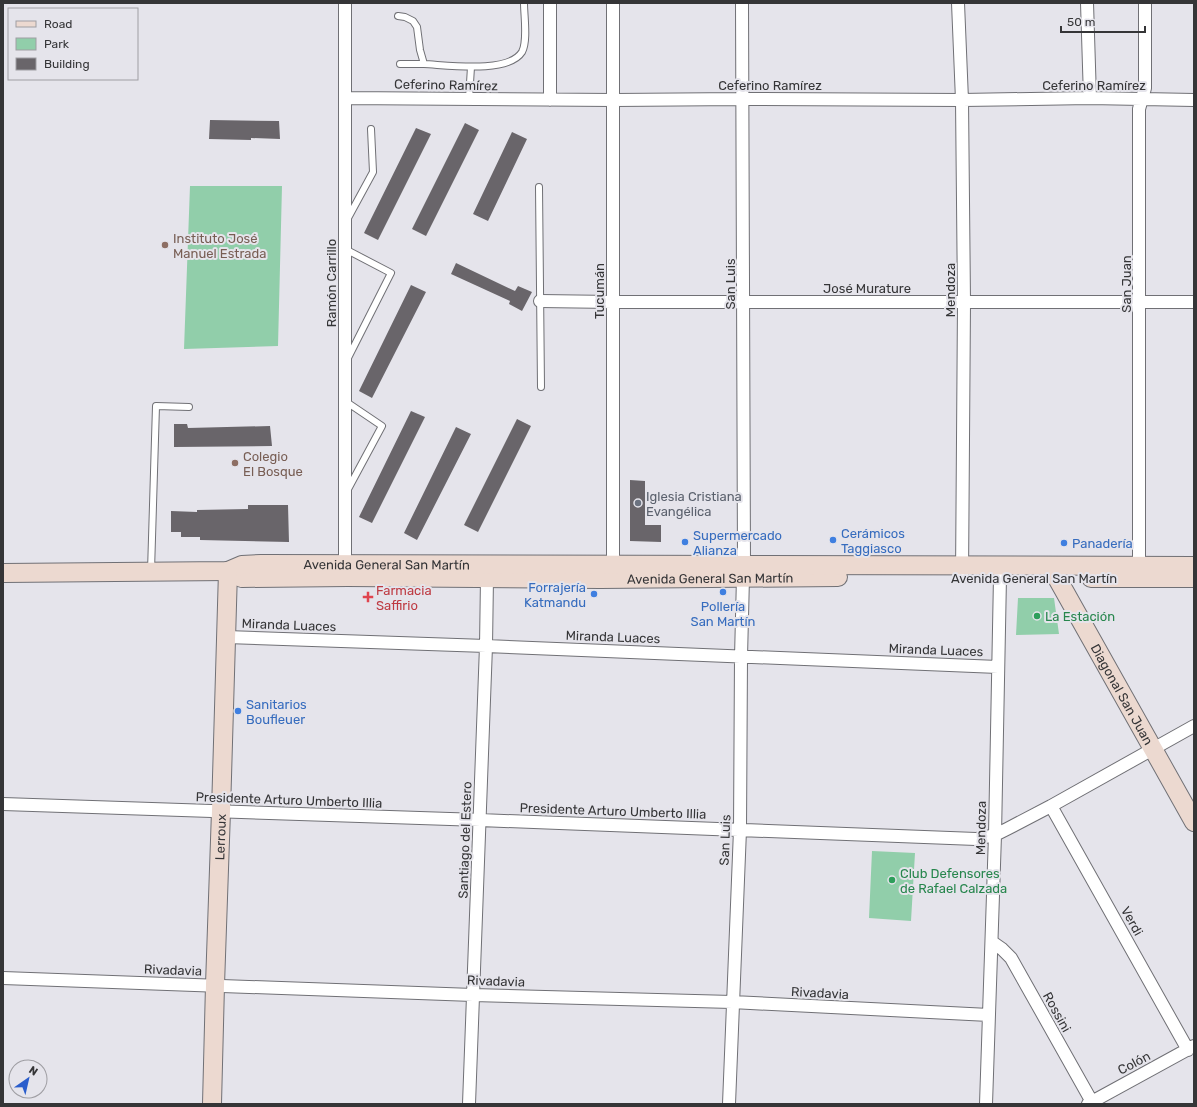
<svg xmlns="http://www.w3.org/2000/svg" width="1197" height="1107" font-family="Rubik,sans-serif">
<style>
.green{fill:#91ceaa}
.building{fill:#69656a}
.lines{fill:none;stroke-linecap:round;stroke-linejoin:round}
.lane-casing{stroke:#707075;stroke-width:8}
.street-casing{stroke:#707075;stroke-width:14}
.secondary-casing{stroke:#707075;stroke-width:20}
.lane{stroke:#fff;stroke-width:6}
.street{stroke:#fff;stroke-width:12}
.secondary{stroke:#ecd9d0;stroke-width:18}
.education-dot{fill:#8d6e63;stroke:#e5e4eb;stroke-width:1.5}
.worship-dot{fill:#6b7280;stroke:#e5e4eb;stroke-width:1.5}
.shop-dot{fill:#3f7fe0;stroke:#e5e4eb;stroke-width:1.5}
.health-dot{fill:#e0444e;stroke:#e5e4eb;stroke-width:1.5}
.leisure-dot{fill:#2e9e5b;stroke:#e5e4eb;stroke-width:1.5}
.labels{text-anchor:middle;dominant-baseline:central;stroke-width:4;stroke-linejoin:round;paint-order:stroke}
.street-label{font-size:13px;fill:#353537;stroke:#e5e4eb}
.education-label{font-size:13px;fill:#785e54;stroke:#e5e4eb;text-anchor:start}
.worship-label{font-size:13px;fill:#5b616d;stroke:#e5e4eb;text-anchor:start}
.shop-label{font-size:13px;fill:#366cbe;stroke:#e5e4eb;text-anchor:start}
.health-label{font-size:13px;fill:#be3a42;stroke:#e5e4eb;text-anchor:start}
.leisure-label{font-size:13px;fill:#27864d;stroke:#e5e4eb;text-anchor:start}
</style>
<rect width="100%" height="100%" fill="#e5e4eb"/>
<path class="green" d="M190 186H282L278 346 184 349Z
M1018 598H1054L1059 634 1016 635Z
M872 851 915 853 911 921 869 918Z"/>
<path class="building" d="M210 120 279 121 280 139 251 138V140L209 139Z
M465 123 479 130 426 236 412 229Z
M416 128 431 134 378 240 364 233Z
M512 132 527 139 488 221 473 214Z
M456 263 515 291 518 286 532 292 522 311 509 304 510 301 451 274Z
M411 285 426 292 372 398 359 391Z
M411 411 425 417 372 523 359 517Z
M517 419 531 426 478 532 464 525Z
M174 424H187L188 428 270 426 272 446 174 447Z
M456 427 471 434 417 540 404 533Z
M630 480 645 481V525H661V542L630 541Z
M248 505H288L289 542 200 540V537H181V532H171V511L197 512V510L248 509Z"/>
<g class="lines">
<defs>
<path id="lane" d="M398 16 405 17 413 21 417 27 420 50 424 64
M400 64C408 64 416 64 424 64 447 65 508 74 522 52 528 41 524 16 524 3
M469 99 471 67
M539 187 541 387
M348 218 373 172 371 129
M345 249 391 273 347 360
M345 401 382 426 347 491
M151 571 156 406 189 407"/>
<path id="street" d="M345 3V563
M613 3V572
M742 3 744 564
M958 3 962 100 964 302 962 577
M1087 3 1090 98
M345 98 614 100 742 99 962 100 1090 98 1194 100
M550 100V3
M540 301 613 302H1194
M1139 565V109L1145 88V3
M226 637 486 646 998 667
M3 804 480 820 976 839 995 835 1007 829 1051 806 1194 726
M1051 806 1188 1050
M992 942 1002 949 1011 958 1092 1102
M3 978 473 995 732 1002 989 1015
M469 1104 486 646 487 578
M729 1104 740 830 741 657 743 577
M986 1104 995 835 1000 577
M1088 1104 1194 1046"/>
<g id="secondary">
<path id="s1" d="M1053 566 1057 578 1194 822"/>
<path id="s2" d="M228 571 234 575 242 578 348 577 600 579 838 577"/>
<path id="s3" d="M3 573 228 571 242 565 261 564 1194 566"/>
<path d="M1091 578H1194"/>
<path id="s4" d="M212 1104 215 985 221 811 228 571"/>
</g>
</defs>
<use href="#lane" class="lane-casing"/>
<use href="#street" class="street-casing"/>
<use href="#secondary" class="secondary-casing"/>
<use href="#lane" class="lane"/>
<use href="#street" class="street"/>
<use href="#secondary" class="secondary"/>
</g>
<g class="education-dot">
<circle cx="165" cy="245" r="4"/>
<circle cx="235" cy="463" r="4"/>
</g>
<circle class="worship-dot" cx="638" cy="503" r="4"/>
<g class="shop-dot">
<circle cx="833" cy="540" r="4"/>
<circle cx="685" cy="542" r="4"/>
<circle cx="1064" cy="543" r="4"/>
<circle cx="723" cy="592" r="4"/>
<circle cx="594" cy="594" r="4"/>
<circle cx="238" cy="711" r="4"/>
</g>
<path class="health-dot" d="M366 591h4v4h4v4h-4v4h-4v-4h-4v-4h4z"/>
<g class="leisure-dot">
<circle cx="1037" cy="616" r="4"/>
<circle cx="892" cy="880" r="4"/>
</g>
<g class="labels">
<g class="street-label">
<text transform="translate(446 85) rotate(1)">Ceferino Ramírez</text>
<text x="770" y="85">Ceferino Ramírez</text>
<text x="1094" y="85">Ceferino Ramírez</text>
<text transform="translate(331 283) rotate(-90)">Ramón Carrillo</text>
<text transform="translate(730 284) rotate(-90)">San Luis</text>
<text transform="translate(1126 284) rotate(-90)">San Juan</text>
<text x="867" y="288">José Murature</text>
<text transform="translate(950 290) rotate(-90)">Mendoza</text>
<text transform="translate(599 291) rotate(-90)">Tucumán</text>
<text stroke="none"><textPath href="#s3" startOffset="385">Avenida General San Martín</textPath></text>
<text stroke="none"><textPath href="#s2" startOffset="484">Avenida General San Martín</textPath></text>
<text x="1034" y="578">Avenida General San Martín</text>
<text transform="translate(289 625) rotate(2)">Miranda Luaces</text>
<text transform="translate(613 637) rotate(2)">Miranda Luaces</text>
<text transform="translate(936 650) rotate(2)">Miranda Luaces</text>
<text stroke="none"><textPath href="#s1" startOffset="146">Diagonal San Juan</textPath></text>
<text transform="translate(289 800) rotate(2)">Presidente Arturo Umberto Illia</text>
<text transform="translate(613 811) rotate(2)">Presidente Arturo Umberto Illia</text>
<text transform="translate(981 828) rotate(-89)">Mendoza</text>
<text stroke="none"><textPath href="#s4" startOffset="267">Lerroux</textPath></text>
<text transform="translate(465 840) rotate(-88)">Santiago del Estero</text>
<text transform="translate(725 840) rotate(-88)">San Luis</text>
<text transform="translate(1132 921) rotate(61)">Verdi</text>
<text transform="translate(173 970) rotate(2)">Rivadavia</text>
<text transform="translate(496 981) rotate(2)">Rivadavia</text>
<text transform="translate(820 993) rotate(3)">Rivadavia</text>
<text transform="translate(1057 1012) rotate(61)">Rossini</text>
<text transform="translate(1134 1063) rotate(-28)">Colón</text>
</g>
<g class="education-label">
<text x="173" y="238">Instituto José<tspan x="173" dy="15">Manuel Estrada</tspan></text>
<text x="243" y="456">Colegio<tspan x="243" dy="15">El Bosque</tspan></text>
</g>
<g class="worship-label">
<text x="646" y="496">Iglesia Cristiana<tspan x="646" dy="15">Evangélica</tspan></text>
</g>
<g class="shop-label">
<text x="841" y="533">Cerámicos<tspan x="841" dy="15">Taggiasco</tspan></text>
<text x="693" y="535">Supermercado<tspan x="693" dy="15">Alianza</tspan></text>
<text x="1072" y="543">Panadería</text>
<text x="586" y="587" text-anchor="end">Forrajería<tspan x="586" dy="15">Katmandu</tspan></text>
<text x="723" y="606" text-anchor="middle">Pollería<tspan x="723" dy="15">San Martín</tspan></text>
<text x="246" y="704">Sanitarios<tspan x="246" dy="15">Boufleuer</tspan></text>
</g>
<g class="health-label">
<text x="376" y="590">Farmacia<tspan x="376" dy="15">Saffirio</tspan></text>
</g>
<g class="leisure-label">
<text x="1045" y="616">La Estación</text>
<text x="900" y="873">Club Defensores<tspan x="900" dy="15">de Rafael Calzada</tspan></text>
</g>
</g>
<rect width="1197" height="1107" fill="none" stroke="#353537" stroke-width="8"/>
<rect x="8" y="8" width="130" height="72" fill="#e5e4eb" stroke="#9f9ea3"/>
<rect x="16" y="21" width="20" height="6" fill="#ecd9d0" stroke="#9f9ea3"/>
<text x="44" y="28" font-size="12" fill="#353537">Road</text>
<rect x="16" y="38" width="20" height="12" fill="#91ceaa" stroke="#9f9ea3"/>
<text x="44" y="48" font-size="12" fill="#353537">Park</text>
<rect x="16" y="58" width="20" height="12" fill="#69656a" stroke="#9f9ea3"/>
<text x="44" y="68" font-size="12" fill="#353537">Building</text>
<g transform="translate(28 1079) rotate(34)"><circle r="19" fill="#e5e4eb" stroke="#9f9ea3"/>
<path d="M0-3L7 15L0 10L-7 15Z" fill="#2b5ecc"/>
<text y="-6" font-size="11" font-weight="bold" text-anchor="middle" fill="#353537">N</text>
</g>
<path d="M1061 26v6h84v-6" fill="none" stroke="#353537" stroke-width="2"/>
<text x="1067" y="26" font-size="12" fill="#353537" stroke="#e5e4eb" stroke-width="3" paint-order="stroke">50 m</text>
</svg>
